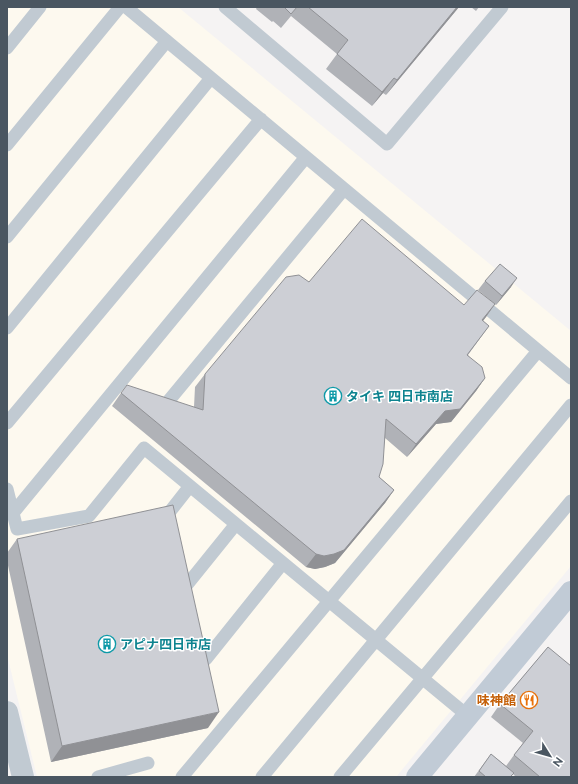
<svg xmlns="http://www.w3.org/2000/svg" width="578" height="784" font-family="Raleway,'Noto Sans JP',sans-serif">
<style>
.commercial{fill:#fdf9ef}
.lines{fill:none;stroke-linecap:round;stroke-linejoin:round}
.lane{stroke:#c1cad2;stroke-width:13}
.street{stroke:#c1cad2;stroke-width:22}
.secondary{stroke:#c1cbd6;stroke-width:22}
.wall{fill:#b0b2b7}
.shaded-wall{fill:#909195}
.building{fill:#cdcfd5;stroke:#909195}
.labels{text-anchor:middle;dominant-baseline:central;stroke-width:3;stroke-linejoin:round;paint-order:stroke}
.culture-label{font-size:13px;font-weight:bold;fill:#0d838f;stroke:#fff;text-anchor:start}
.food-label{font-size:13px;font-weight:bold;fill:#c56008;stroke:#fff;text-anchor:end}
</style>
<rect width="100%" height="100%" fill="#f5f3f3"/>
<path class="commercial" d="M7 7H178L571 331V566L396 777H37L7 655Z"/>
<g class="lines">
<path class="lane" d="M126 7 571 378
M225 7 387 144 502 7
M7 48 40 7
M7 145 120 7
M7 237 167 41
M7 328 211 78
M166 404 344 189
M7 423 261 119
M7 489 17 529 89 516 144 448 468 716
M13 513 306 157
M168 514 190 486
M186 586 236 524
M206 659 283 563
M98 777 148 763
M182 777 538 351
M262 777 571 405
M340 777 571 501"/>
<path class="street" d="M7 712 23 777"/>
<path class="secondary" d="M417 777 571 592"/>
</g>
<path class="wall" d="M257 7H459L386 95 383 93 372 106 326 69 337 54 291 16 281 28 273 21 272 22 256 9Z
M471 7H479L476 11Z
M485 281 511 287 496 305 478 290Z
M309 282 464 305 495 304 483 321 489 326 468 355 485 378 476 391 451 422 436 424 407 457 385 438 379 477 394 490 385 503 335 563 325 567 315 569 306 567 112 406 121 393 194 407 195 387 205 374Z
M17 539 208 728 51 762 7 561V553Z
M548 647 571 777H516L513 774 511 777H474L491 754 506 766 514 755 523 743 491 717 500 704Z"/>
<path class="shaded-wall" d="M457 7H459L386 95 397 80Z
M394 78 383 93 372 106 382 92Z
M517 278 511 287 496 305 502 296Z
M495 304 486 317 473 333 482 320Z
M485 378 476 391 451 422 436 424 407 457 416 444 445 411Z
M394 490 385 503 335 563 325 567 315 569 306 567 316 554Z
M219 712 208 728 51 762 62 746Z"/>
<path class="building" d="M284 7H297L291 14Z
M308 7H457L397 80 394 78 382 92 337 54 348 40Z
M362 219 464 305 477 290 495 304 482 320 489 326 467 355 482 367 485 378 460 409 445 411 416 444 386 419 383 464 379 477 394 490 344 550 334 554 324 556 316 554 121 393 127 385 203 410 205 374 286 277 299 275 309 282Z
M500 264 517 278 502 296 485 281Z
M173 505 219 712 62 746 17 539Z
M548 647 571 666V777H540L514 755 533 731 500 704Z
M491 754 514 773 510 777H486L479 771Z"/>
<defs>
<symbol id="building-ring" viewBox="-11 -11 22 22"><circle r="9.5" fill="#fff" stroke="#0f9aa8" stroke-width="1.5"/><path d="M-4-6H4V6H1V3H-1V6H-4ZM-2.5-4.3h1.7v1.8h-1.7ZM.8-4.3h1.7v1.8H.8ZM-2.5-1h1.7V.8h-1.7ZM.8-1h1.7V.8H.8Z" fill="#0f9aa8"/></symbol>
<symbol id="restaurant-ring" viewBox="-11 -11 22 22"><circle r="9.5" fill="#fff" stroke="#e8710a" stroke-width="1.5"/><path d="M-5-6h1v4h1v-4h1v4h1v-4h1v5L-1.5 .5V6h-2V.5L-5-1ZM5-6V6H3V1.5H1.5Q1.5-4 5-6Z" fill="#e8710a"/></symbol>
</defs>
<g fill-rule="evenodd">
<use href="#building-ring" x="323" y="386" width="20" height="20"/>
<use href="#building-ring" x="97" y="634" width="20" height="20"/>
<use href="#restaurant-ring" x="519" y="690" width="20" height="20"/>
</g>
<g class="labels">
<g class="culture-label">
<text x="346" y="396">タイキ 四日市南店</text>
<text x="120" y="644">アピナ四日市店</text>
</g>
<g class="food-label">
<text x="516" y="700">味神館</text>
</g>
</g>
<rect width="578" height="784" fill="none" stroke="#4a5661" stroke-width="16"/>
<g transform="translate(550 756) rotate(127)" stroke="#ffffff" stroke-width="3" paint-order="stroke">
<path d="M0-3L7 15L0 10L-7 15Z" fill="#4a5661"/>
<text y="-6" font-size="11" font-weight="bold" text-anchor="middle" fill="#4a5661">N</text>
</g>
</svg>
